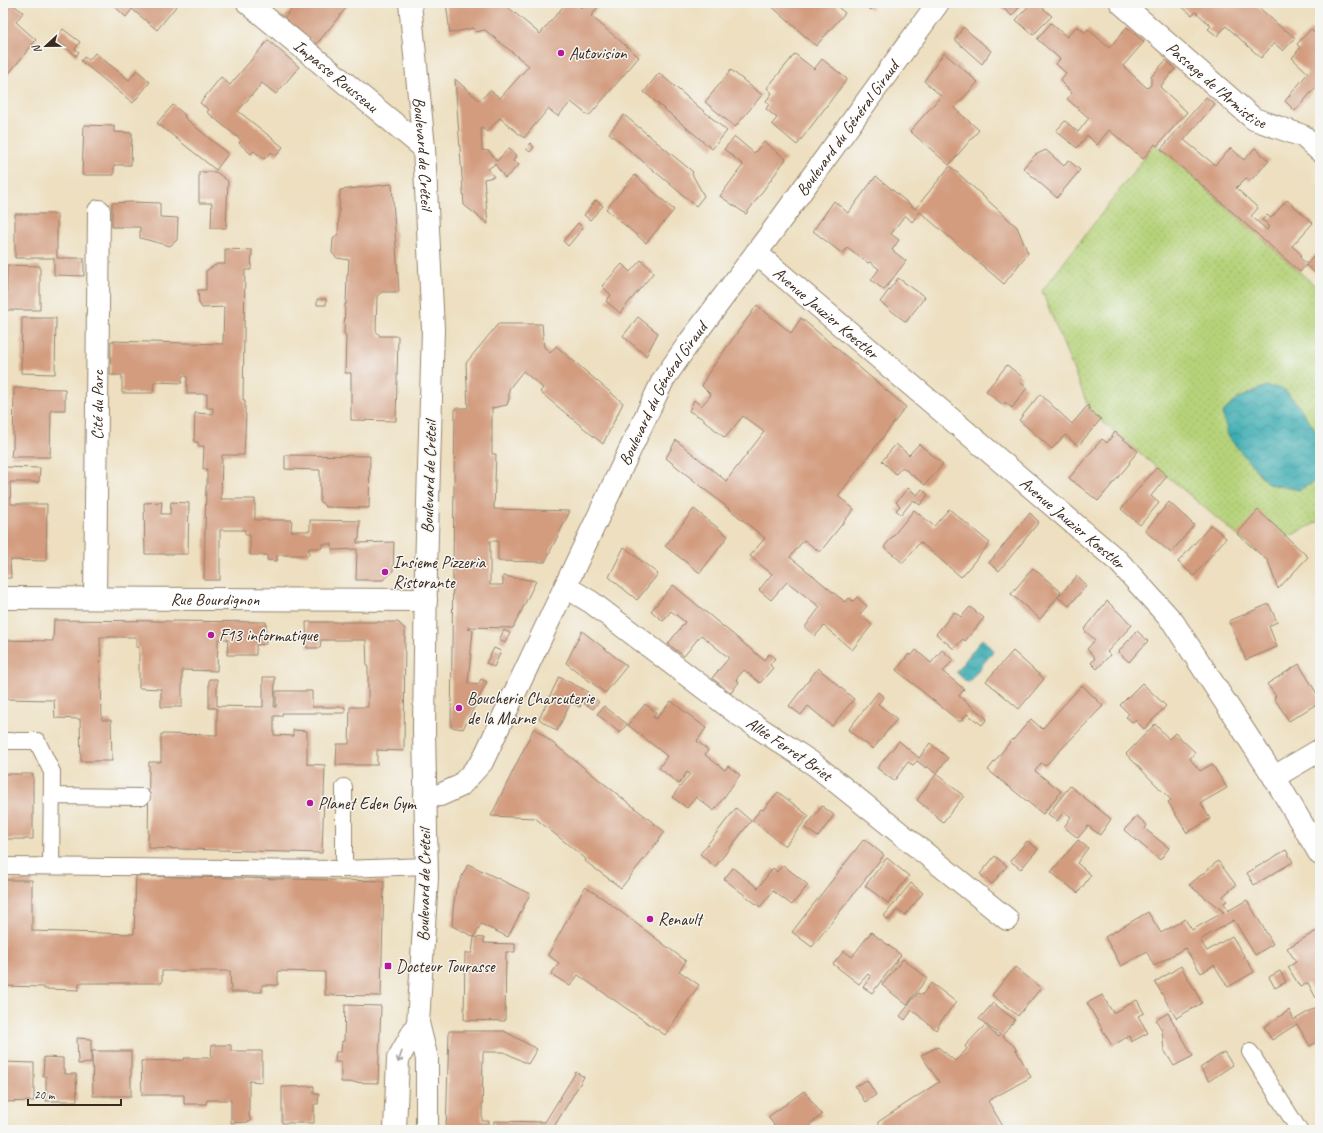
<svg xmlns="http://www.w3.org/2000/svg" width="1323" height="1133" font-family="Caveat,sans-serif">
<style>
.garden{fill:url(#garden-dots);stroke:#787e4c}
.water{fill:url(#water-waves);stroke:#3c6c68}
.building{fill:#d39c7f}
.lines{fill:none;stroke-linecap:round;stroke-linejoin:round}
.service-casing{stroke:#94846e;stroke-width:18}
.minor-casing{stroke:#94846e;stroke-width:24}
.tertiary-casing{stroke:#94846e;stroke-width:24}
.secondary-casing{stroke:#94846e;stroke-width:24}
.service{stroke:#fff;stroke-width:16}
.minor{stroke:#fff;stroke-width:22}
.tertiary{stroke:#fff;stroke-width:22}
.secondary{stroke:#fff;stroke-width:22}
.oneway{stroke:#a79f9a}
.poi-dot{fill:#b5179e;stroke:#f6f6f2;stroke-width:1.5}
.labels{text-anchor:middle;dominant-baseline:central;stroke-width:3;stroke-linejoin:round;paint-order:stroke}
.poi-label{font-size:17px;fill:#3b2a1e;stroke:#f6f6f2;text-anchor:start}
.street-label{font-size:17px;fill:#3b2a1e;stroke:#f6f6f2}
</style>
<defs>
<pattern id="garden-dots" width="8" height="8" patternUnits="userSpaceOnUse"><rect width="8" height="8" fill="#b6d37a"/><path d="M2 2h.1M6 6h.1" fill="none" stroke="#9db569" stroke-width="1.8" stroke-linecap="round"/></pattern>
<pattern id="water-waves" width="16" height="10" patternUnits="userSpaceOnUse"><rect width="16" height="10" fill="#3cadb3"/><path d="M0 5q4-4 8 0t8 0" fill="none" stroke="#348d91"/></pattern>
</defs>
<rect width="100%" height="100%" fill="#f6f6f2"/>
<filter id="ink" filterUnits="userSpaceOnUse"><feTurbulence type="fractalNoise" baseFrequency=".025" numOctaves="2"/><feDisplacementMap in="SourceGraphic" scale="8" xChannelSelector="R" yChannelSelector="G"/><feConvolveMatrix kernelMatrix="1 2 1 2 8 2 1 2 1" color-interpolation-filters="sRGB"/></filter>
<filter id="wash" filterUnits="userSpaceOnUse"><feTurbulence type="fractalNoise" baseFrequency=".012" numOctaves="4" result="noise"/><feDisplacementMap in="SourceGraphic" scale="16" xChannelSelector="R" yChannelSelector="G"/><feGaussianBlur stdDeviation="0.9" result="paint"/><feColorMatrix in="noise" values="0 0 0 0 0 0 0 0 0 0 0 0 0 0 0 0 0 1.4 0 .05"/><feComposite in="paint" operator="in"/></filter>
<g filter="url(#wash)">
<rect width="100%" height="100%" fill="#eddfbf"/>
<path class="garden" d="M1155 144 1320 290V521L1257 552 1090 411 1042 291Z"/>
<path class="water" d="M1266 386 1284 389 1299 406 1320 437V479L1299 490 1268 484 1229 438 1222 413 1237 399Z
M982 639 994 650 968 683 956 672Z"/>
<g id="blocks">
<path class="building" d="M10 3 23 12 16 22 36 40 6 77 3 74V32L6 34 7 33 3 29V12Z
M113 3H179L157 30 132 9 126 17 112 4Z
M297 3H340L346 8 316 45 284 18Z
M446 3H503L540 34 566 3H575L581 8 586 3H601L591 16 639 57 589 116 571 102 558 116 548 109 524 138 500 118 487 132 481 127 482 150 489 151 497 161 509 148 516 156 513 161 519 165 505 178 495 164 488 169 494 177 484 179 488 224 464 205 455 79 480 101 490 90 500 98 529 66 485 30 476 32 474 28 450 33Z
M768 3H833L845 13 816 46Z
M862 3H876L871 10Z
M997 3H1023L1012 16Z
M1031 3H1037L1052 16 1033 35 1016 20Z
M1184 3H1254L1284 30H1286L1295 38 1283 51 1274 43 1261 58 1226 26 1217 36 1208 29 1211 26 1196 12 1192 15 1181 6Z
M1051 23 1067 37 1077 26 1085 33 1088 29 1109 48 1127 27 1144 42 1123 66 1147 88 1151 85V77L1166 60 1175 69 1160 87 1187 112 1157 146 1155 144 1143 159 1109 130 1097 145 1087 135 1077 148 1056 131 1065 121 1078 132 1089 118 1067 99 1072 93 1060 81 1066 73 1056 64 1060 59 1037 39Z
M963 27 991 51 982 64 955 40Z
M63 29 80 42 75 49 79 52 76 56 55 38Z
M1311 29 1320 37 1316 40 1320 44V92L1315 88 1295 111 1285 101 1308 73 1292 58 1300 48 1297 44Z
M268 40 299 67 276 94 262 83 238 111 283 147 276 156 271 152 264 159 254 151 251 154 239 143 241 140 207 112 209 110 200 103 221 77 230 85Z
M95 53 129 80 137 70 150 82 133 103 81 61 84 57 89 60Z
M944 53 978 82 954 108 979 130 949 165 910 131 941 96 924 81Z
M795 54 814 69 822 59 847 79 797 145 772 124 777 118 766 109 769 104 766 101 772 93 767 88Z
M731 70 762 95 735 127 705 102Z
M659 73 727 131 712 149 644 92Z
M1206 97 1215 104 1184 140 1215 165 1231 148 1244 160 1255 148 1269 161 1250 181 1246 178 1236 188 1258 208 1251 216 1267 230 1270 226 1269 227 1267 226 1268 224 1262 220 1267 215 1271 218 1287 200 1313 223 1292 246 1301 254 1300 258 1307 264 1320 249V277L1306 265 1300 272 1161 149Z
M173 105 185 115 184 117 228 154 216 170 157 123Z
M624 115 693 172 692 174 704 196 696 206 609 133Z
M84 125 114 126V132L132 133 131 165H114V175H82Z
M735 137 754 153 764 142 786 159 746 214 720 196 743 165 724 149Z
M530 143 534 147 530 152 525 148Z
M1046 150 1064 166 1068 160 1080 170 1057 198 1023 168 1035 155Z
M950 166 1017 227 1028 253 1004 284 920 212 912 222 905 215 891 234 899 240 892 250 906 261 884 290 871 280 879 269 870 262 868 263 847 248 843 254 813 231 834 201 848 213 876 176 915 209Z
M199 172H216L228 181 226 228H211L212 203H199Z
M635 175 674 210 646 243 606 209Z
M392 184 399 292H382L377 296 376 331 380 336H398L396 421 351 420V373H345L346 335 344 334 345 304H346L347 275H348L349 260 337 258 332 253 333 239 338 234 340 190Z
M596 200 603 206 590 220 584 215Z
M131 202 160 203V217L178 218 177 240 170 246 140 238V227H112V203Z
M15 214H57V258H84V276L54 275V258H15Z
M578 223 583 228 568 246 563 241Z
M225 249 252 250 251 270H245L243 400H245V414H246L244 455H222L221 499H255V520H292L291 531H310V520L360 521 359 539H357V543L394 542 393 571 383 580H356L357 549 332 550V544H322V548H309V555H277V561L267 560V555H250V535H245V530H220V580H204L206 486H207V469H203L204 446H198V442H194L195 413 213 414V408H207V394H187V376H182V383L154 382 153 393H122V375H110L111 341 223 344 224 307 202 308 199 303 198 290H206V271L217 264H225Z
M641 260 654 272 620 313 606 301 611 295 602 286 622 264 630 272Z
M7 265 40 266V310H6Z
M898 278 925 297 906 322 880 302Z
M317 299H326V305H317Z
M757 305 791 333 801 318 906 407 838 496 854 509 820 552 804 540 790 557 845 602 849 598 853 601 857 597 867 606 860 614 872 625 852 650 824 626 815 636 805 627 820 607 787 582 771 600 759 590 772 574 750 556 765 538 666 458 676 440 726 481 764 432 743 416 725 438 700 417 689 411 694 400 701 406 711 395 702 386 707 375Z
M638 317 658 333 646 356 623 336Z
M22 318H56L55 374 21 373Z
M498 324H542L544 347 550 353 556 346 623 403 603 444 540 392 543 388 523 371 509 389V399L507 405 492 408V454H496L494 509 570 511 545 562 498 561V541H490V585H503V576L536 581 513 628 468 627V629L473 630 468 683 478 685 481 679 487 682 463 729 451 727 455 408H468L466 363Z
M1007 365 1022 377 1020 382 1027 388 1012 408 1005 402 1003 405 986 391Z
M14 388 65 389V410H51L50 457H11L12 449H13Z
M1040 394 1072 424 1088 405 1090 411 1101 419 1078 446 1065 435 1052 449 1019 420Z
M1115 432 1138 451 1129 462 1130 463 1098 501 1069 478 1102 439 1107 443Z
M896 444 909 455 919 444 943 464 925 485 902 467 896 474 882 461Z
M285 455 370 456 369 508 326 507 320 501V470L285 469Z
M3 467 40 468 39 482H10L11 504H47L46 561 10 560 11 578H3Z
M1157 467 1167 476 1151 496 1159 503 1140 525 1121 509Z
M908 488 917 495 922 489 928 495 920 505 913 500 901 515 896 510 900 506 896 502Z
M162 502 161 514H170L171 502 189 503 188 554H145L144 503Z
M1169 502 1194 525 1171 553 1145 531Z
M694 509 728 536 700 573 665 546Z
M949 509 990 543 961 577 920 542 903 563 884 547 914 510 934 526Z
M1258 510 1308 557 1278 589 1268 561 1237 534Z
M1030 513 1039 522 999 571 989 563Z
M1211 525 1226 538 1194 576 1178 562Z
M624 547 658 574 637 600 609 577Z
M1033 568 1061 592 1058 597 1077 576 1087 585 1069 606 1058 597 1040 619 1011 594Z
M673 585 764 660 769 654 775 658 770 665 773 668 760 683 744 670 736 679 739 682 731 693 712 678 729 658 701 635 684 656 668 644 685 622 671 611 663 621 651 611Z
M1107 601 1132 625 1107 652 1110 655 1097 669 1091 663 1095 658 1087 649 1095 640 1084 630Z
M1269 604 1277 622 1269 626 1277 647 1246 660 1229 621Z
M970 607 984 618 965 641 963 639 954 649 936 634 954 612 961 617Z
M54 620 266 622V644L256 645V655H227L228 639H218L217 671 182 670V707H161V689L139 688V647H136V637H100L102 720H111L112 761H81L80 719 55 718 54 700 3 699V640L53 641Z
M306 622H398L405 629 404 751 377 750V765H336L337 744H349L350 707H368V667H367L366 640H321L320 648H307Z
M504 630 510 633 505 643 499 640Z
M582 631 627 666 605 693 566 663Z
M1137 631 1148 641 1129 662 1118 652Z
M494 648 501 651 494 667 486 663Z
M916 650 931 663 942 650 953 660 943 672 964 689 959 696 987 719 982 725 967 714 960 722 896 670 909 654 911 656Z
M1013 651 1044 679 1019 709 986 681Z
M1299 664 1320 699V702L1289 721 1274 698 1276 696 1267 684Z
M818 668 854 699 832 726 808 706 801 715 789 706Z
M263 677H275L274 707H276V691H312V707H345V713H282V716H274V735L293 736V730L307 731V764L325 765 322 853 148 848 149 762H161V734L217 735V708H209V679H217V706L263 707Z
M559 677 585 690 599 702 593 709 582 702 580 707 571 702 557 731 539 719Z
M1142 683 1166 706 1144 729 1135 720 1132 722 1126 717 1129 714 1120 705Z
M1082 685 1103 706 1045 766 1041 763 1035 771 1061 791 1043 814 988 770 1012 739 1013 740 1031 719 1042 729Z
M878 692 884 697 878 704 897 719 873 749 848 730Z
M671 701 706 728 697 741 708 750 705 755 725 770 728 766 740 775 714 811 696 797 687 808 672 797 690 774 687 772 679 784 659 768 667 756 628 725 645 704 656 712 653 717 656 719Z
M604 706 627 724 620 733 597 714Z
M1155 724 1169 739 1175 733 1195 752 1190 759 1200 771 1212 764 1227 788 1201 803 1210 819 1187 833 1168 802 1171 800 1126 754Z
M534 728 665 832 621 888 585 861 586 859 535 818 491 816Z
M899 741 919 758 930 743 948 758 936 774 927 766 926 768 917 761 913 765 908 762 894 781 877 768Z
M3 774H33V839H3Z
M936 774 964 796 943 822 917 800Z
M1070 786 1111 819 1100 835 1088 826 1078 838 1064 827 1071 817 1064 811 1057 821 1048 814Z
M778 792 809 816 785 846 752 820 761 809 763 810Z
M822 806 834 815 818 837 805 828Z
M736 808 751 821 715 867 700 854Z
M1137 816 1147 825 1145 829 1169 848 1160 860 1124 830Z
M864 839 884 855 812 947 792 932Z
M1078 840 1088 848 1077 863 1091 875 1078 893 1051 872Z
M1027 841 1038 849 1021 869 1010 861Z
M1286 850 1293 862 1254 885 1247 873Z
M995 856 1007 866 992 884 980 874Z
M887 858 909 876 888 903 865 886Z
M1218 861 1236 885 1223 896 1227 901 1224 903 1228 911 1247 900 1273 944 1255 955 1234 920 1200 940 1207 951 1232 936 1254 972 1228 987 1214 965 1201 973 1185 948 1154 966 1147 952 1121 966 1105 937 1148 912 1161 933 1185 919 1192 930 1224 912 1189 885Z
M468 864 530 894 508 937 481 924 474 937 484 938V943L515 944V952H506L505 1021 464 1020 465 953H472L474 937 452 926 453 910 456 889Z
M783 865 808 885 792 905 773 891 760 907 724 879 733 868 758 888 773 868 777 872Z
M136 876 384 881 381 996 325 995V972L278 971V985H262V992H231L230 971H162V983H79V990L44 989V987L3 986V880H32V931L134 934Z
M911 883 923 893 905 915 897 910 889 920 884 916Z
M585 887 601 897 686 961 679 971 699 985 665 1035 578 975 570 986 551 974 559 963 548 955Z
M1320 929V996L1316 998 1308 983 1300 987 1288 967 1296 962 1287 948Z
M871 932 901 955 872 993 863 987 871 977 868 974 859 984 833 964 844 951 852 957Z
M903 959 927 978 907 1005 882 985Z
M1181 966 1202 1003 1176 1018 1155 982Z
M1015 967 1041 988 1018 1016 992 995Z
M1280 971 1286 982 1275 988 1269 977Z
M931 983 956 1002 942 1020 936 1030 912 1010 905 1020 900 1016 918 993 922 995Z
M1102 995 1113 1013 1137 1000 1144 1013 1138 1016 1148 1033 1131 1042 1129 1036 1112 1046 1087 1003Z
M993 1003 1015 1020 1002 1036 1014 1046 1031 1077 988 1101 1004 1128 1000 1130H884L878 1122 939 1082 921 1055 938 1047 955 1061 967 1049 965 1046 985 1025 998 1037 1000 1035 979 1019Z
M345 1005 381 1006 378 1083 341 1082V1062H335L336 1052H341L342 1041 344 1042Z
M1320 1005V1040L1310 1046 1297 1024 1272 1040 1264 1027 1289 1010 1294 1020Z
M1168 1013 1193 1056 1174 1066 1164 1050 1162 1030 1156 1020Z
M449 1031H504L537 1049 528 1064 504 1052H483L482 1121H489L488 1130H446Z
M77 1038 91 1039V1063L78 1064Z
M212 1045H231V1051H262V1082L249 1081V1117H250V1122L231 1123V1100H207L206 1104H184V1095H142L141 1061 184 1060V1058H211Z
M92 1051H131V1096H93Z
M1224 1052 1233 1065 1209 1081 1200 1068Z
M44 1057 63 1058V1069H65V1074H76L77 1101H46V1076H43Z
M3 1062 34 1063V1101L3 1102Z
M576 1072 584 1077 552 1130H493L494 1121 545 1122Z
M867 1080 876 1095 865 1102 855 1086Z
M314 1086V1094H319L318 1104H314V1123H282V1087Z
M804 1091 822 1115 810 1124 814 1130H778L768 1117Z"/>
</g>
</g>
<g filter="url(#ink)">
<use href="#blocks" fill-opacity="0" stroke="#94846e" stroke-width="1"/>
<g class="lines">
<defs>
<path id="service" d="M3 741H37L52 772 51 866
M52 796 142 797
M3 866 344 869 426 866
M344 869V787
M1250 1052 1299 1130"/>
<g id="minor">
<path id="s1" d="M248 3 424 148"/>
<path id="s2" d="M1121 3 1254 119 1303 136 1320 151"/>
<path id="s3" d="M756 253 1119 562 1173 622 1274 777 1320 854"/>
<path id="s4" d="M566 587 591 602 738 714 815 765 1007 919"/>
<path id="s5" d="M95 598 99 211"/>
<path d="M1274 777 1320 750"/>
<path id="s6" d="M425 796 440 795 460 786 482 762 663 380 688 344 774 229 938 3"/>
</g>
<g id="tertiary">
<path id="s7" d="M3 598 426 600"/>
</g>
<g id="secondary">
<path id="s8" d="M410 3 424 148 433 329 426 571 424 730 427 878 418 1023 427 1059V1130"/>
<path d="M395 1130 398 1059 418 1023"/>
</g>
</defs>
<use href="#service" class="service-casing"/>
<use href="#minor" class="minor-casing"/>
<use href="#tertiary" class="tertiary-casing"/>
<use href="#secondary" class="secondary-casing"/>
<use href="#service" class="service"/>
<use href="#minor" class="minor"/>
<use href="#tertiary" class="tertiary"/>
<use href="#secondary" class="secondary"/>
</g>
<defs><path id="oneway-shaft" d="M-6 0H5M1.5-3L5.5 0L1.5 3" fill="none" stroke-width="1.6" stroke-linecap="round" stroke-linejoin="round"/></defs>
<use class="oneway" href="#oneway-shaft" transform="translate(400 1057) rotate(109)"/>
</g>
<g class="poi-dot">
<circle cx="561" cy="53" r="4"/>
<circle cx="385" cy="572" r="4"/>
<circle cx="211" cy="635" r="4"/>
<circle cx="459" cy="708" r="4"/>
<circle cx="310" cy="803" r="4"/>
<circle cx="650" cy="919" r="4"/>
<rect x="384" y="962" width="8" height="8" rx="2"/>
</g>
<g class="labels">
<g class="poi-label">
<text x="569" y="53">Autovision</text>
<text x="393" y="562">Insieme Pizzeria<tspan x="393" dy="20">Ristorante</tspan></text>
<text x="219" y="635">F13 informatique</text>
<text x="467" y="698">Boucherie Charcuterie<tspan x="467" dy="20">de la Marne</tspan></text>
<text x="318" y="803">Planet Eden Gym</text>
<text x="658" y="919">Renault</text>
<text x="396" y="966">Docteur Tourasse</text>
</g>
<g class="street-label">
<text stroke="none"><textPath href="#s1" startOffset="114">Impasse Rousseau</textPath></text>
<text stroke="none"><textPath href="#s2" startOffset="126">Passage de l'Armistice</textPath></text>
<text stroke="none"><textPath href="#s6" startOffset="804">Boulevard du Général Giraud</textPath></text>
<text stroke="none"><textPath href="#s8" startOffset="151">Boulevard de Créteil</textPath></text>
<text stroke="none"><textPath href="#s3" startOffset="92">Avenue Jauzier Koestler</textPath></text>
<text stroke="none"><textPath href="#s6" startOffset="480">Boulevard du Général Giraud</textPath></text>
<text stroke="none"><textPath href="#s5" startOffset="193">Cité du Parc</textPath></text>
<text transform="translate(429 477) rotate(-88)">Boulevard de Créteil</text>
<text stroke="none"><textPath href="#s3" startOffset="416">Avenue Jauzier Koestler</textPath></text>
<text stroke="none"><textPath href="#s7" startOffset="212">Rue Bourdignon</textPath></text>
<text stroke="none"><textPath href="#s4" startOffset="276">Allée Ferret Briet</textPath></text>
<text transform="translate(424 885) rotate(-89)">Boulevard de Créteil</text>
</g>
</g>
<rect width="1323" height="1133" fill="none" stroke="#f6f6f2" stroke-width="16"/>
<g transform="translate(46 46) rotate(248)" stroke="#f6f6f2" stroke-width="3" paint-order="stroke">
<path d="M0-3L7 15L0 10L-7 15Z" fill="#3b2a1e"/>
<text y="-6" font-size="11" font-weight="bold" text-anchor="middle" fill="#3b2a1e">N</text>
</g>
<path d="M28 1099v6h93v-6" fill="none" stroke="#3b2a1e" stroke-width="2"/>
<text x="34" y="1099" font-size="12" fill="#3b2a1e" stroke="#f6f6f2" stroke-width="3" paint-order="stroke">20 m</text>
</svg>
